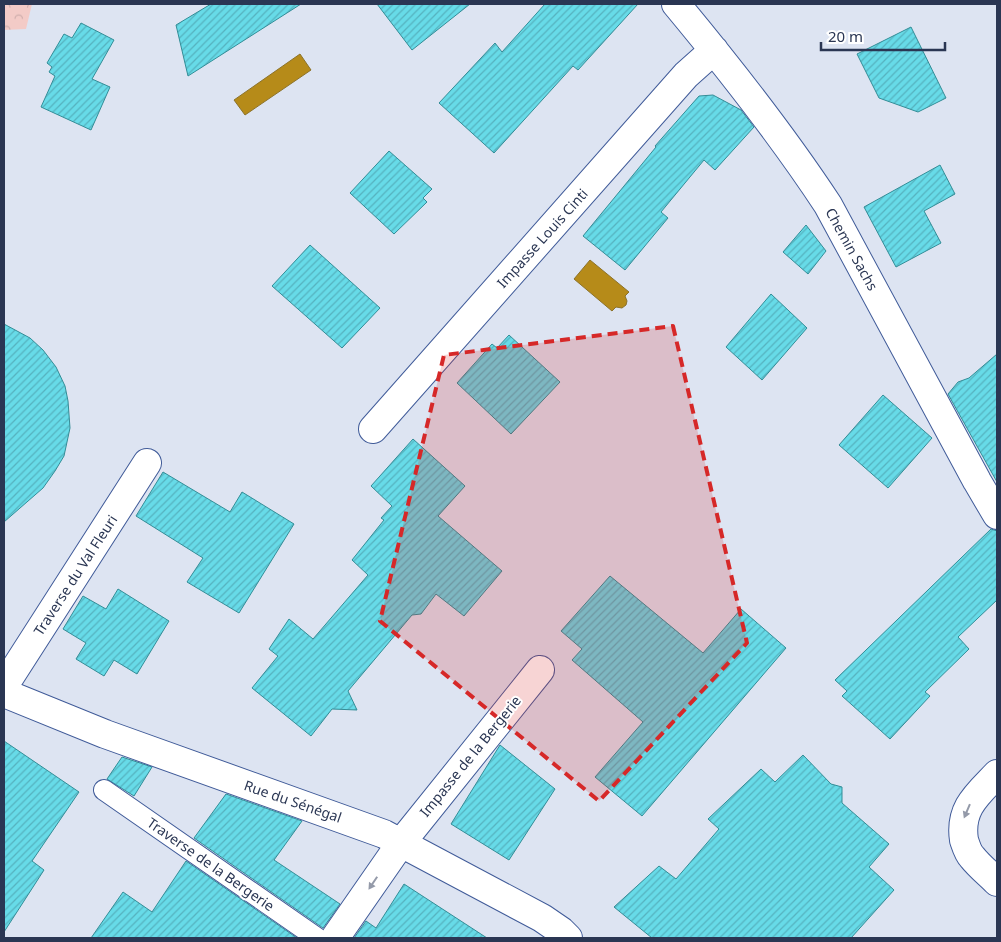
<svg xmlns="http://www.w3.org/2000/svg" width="1001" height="942" font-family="'Noto Sans',sans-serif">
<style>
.forest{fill:url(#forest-crowns)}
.water{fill:#b68b19;stroke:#8c722a}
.building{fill:url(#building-hatch);stroke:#338d97}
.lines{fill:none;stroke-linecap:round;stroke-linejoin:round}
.lane-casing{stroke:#405b99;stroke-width:22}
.street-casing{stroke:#405b99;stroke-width:30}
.lane{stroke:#fff;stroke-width:20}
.street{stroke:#fff;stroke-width:28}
.oneway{fill:#949aa9}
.marked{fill:#d62828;fill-opacity:0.2;stroke:#d62828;stroke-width:4;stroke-dasharray:10 6;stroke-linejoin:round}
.labels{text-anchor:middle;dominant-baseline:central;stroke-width:4;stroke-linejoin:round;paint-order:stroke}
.street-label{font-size:14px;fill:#2a3653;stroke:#fff}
</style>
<defs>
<pattern id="forest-crowns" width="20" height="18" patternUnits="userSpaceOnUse" patternTransform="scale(1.25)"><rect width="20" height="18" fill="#f3cbc7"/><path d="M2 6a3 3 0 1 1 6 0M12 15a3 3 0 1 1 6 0" fill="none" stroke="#d0afad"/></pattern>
<pattern id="building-hatch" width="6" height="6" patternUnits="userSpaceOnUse" patternTransform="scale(1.25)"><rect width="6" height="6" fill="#67dbe8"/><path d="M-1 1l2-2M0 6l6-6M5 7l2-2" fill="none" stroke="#55b2bf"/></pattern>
</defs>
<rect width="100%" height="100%" fill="#dde4f2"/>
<path class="forest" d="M4 4H32L26 29 4 30Z"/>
<path class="water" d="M300 54 311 70 245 115 234 100Z
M590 260 629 292 625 296 627 301 626 305 622 308 616 307 612 311 574 279Z"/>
<path class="building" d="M211 4H301L188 76 176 25Z
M377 4H470L412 50Z
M545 4H638L578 70 573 66 494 153 439 103 495 43 502 52Z
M81 23 114 40 92 79 110 87 91 130 41 107 55 76 49 72 52 67 47 63 64 34 72 38Z
M911 27 946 98 918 112 879 98 857 54Z
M713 95 741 110 754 127 715 170 704 160 661 212 668 218 625 270 583 236 656 147 655 146 699 96Z
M389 151 432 189 423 198 427 202 394 234 350 193Z
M940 165 955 194 924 211 941 243 896 267 864 207Z
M806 225 826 251 808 274 783 252Z
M310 245 380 308 342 348 272 286Z
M771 294 807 328 762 380 726 347Z
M4 324 30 338 43 350 56 367 65 386 68 401 70 428 64 456 55 471 43 488 4 522Z
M509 335 560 382 511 434 457 383 492 344 497 348Z
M997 354V482L948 394 958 382 969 378Z
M883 395 932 438 888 488 839 445Z
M413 439 465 486 438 516 502 571 464 616 436 594 421 614 412 615 348 691 357 710 332 709 311 736 252 688 278 656 269 649 289 619 313 639 368 575 352 560 384 520 381 518 392 506 371 486Z
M163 472 230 512 242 492 294 524 239 613 187 582 203 558 136 516Z
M991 529 997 531V600L958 637 969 649 925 692 930 696 890 739 842 696 847 691 835 680Z
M610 576 703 653 741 609 786 648 642 816 595 777 643 722 572 660 582 649 561 631Z
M118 589 169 621 137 674 114 660 104 676 76 659 86 643 63 629 83 596 106 609Z
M4 741 79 792 32 861 44 870 4 932Z
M500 745 555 789 509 860 451 824Z
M803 755 831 784 842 787V803L889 844 869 867 894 890 851 938H652L614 907 659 866 676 879 719 829 708 819 761 769 775 782Z
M122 757 152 767 134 796 107 779Z
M226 794 302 821 274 860 340 904 323 928 194 838Z
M186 861 297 938H91L123 892 152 912Z
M404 884 487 938H354L366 921 376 928Z"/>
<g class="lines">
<defs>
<path id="lane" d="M104 790 317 938"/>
<path id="street" d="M676 4C730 69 782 135 828 205L977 481 997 515
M373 429 686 75 714 50
M4 686 147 463
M4 693 105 734 384 834 542 918 561 931 568 938
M997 774C978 794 959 808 964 840 966 846 968 853 972 857 979 866 989 874 997 882
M335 938 401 843 540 670"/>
</defs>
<use href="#lane" class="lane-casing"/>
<use href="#street" class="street-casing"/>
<use href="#lane" class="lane"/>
<use href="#street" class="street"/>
</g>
<defs><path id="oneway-solid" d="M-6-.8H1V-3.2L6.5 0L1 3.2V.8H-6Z" transform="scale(1.25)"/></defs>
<g class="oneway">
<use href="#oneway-solid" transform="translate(967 811) rotate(113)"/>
<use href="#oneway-solid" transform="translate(373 883) rotate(124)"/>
</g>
<path class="marked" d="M673 326 747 643 599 801 380 621 444 355Z"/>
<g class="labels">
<g class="street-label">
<text transform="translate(542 238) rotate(-48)">Impasse Louis Cinti</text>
<text transform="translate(852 249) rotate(61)">Chemin Sachs</text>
<text transform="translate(75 575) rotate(-57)">Traverse du Val Fleuri</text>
<text transform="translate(470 756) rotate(-51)">Impasse de la Bergerie</text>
<text transform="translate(293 801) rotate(19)">Rue du Sénégal</text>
<text transform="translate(211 864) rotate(35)">Traverse de la Bergerie</text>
</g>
</g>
<rect width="1001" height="942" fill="none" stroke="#2a3653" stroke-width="10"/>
<path d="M821 42v8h124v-8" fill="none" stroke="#2a3653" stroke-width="2.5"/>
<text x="828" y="42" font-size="15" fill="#2a3653" stroke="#ffffff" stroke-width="4" paint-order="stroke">20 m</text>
</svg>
